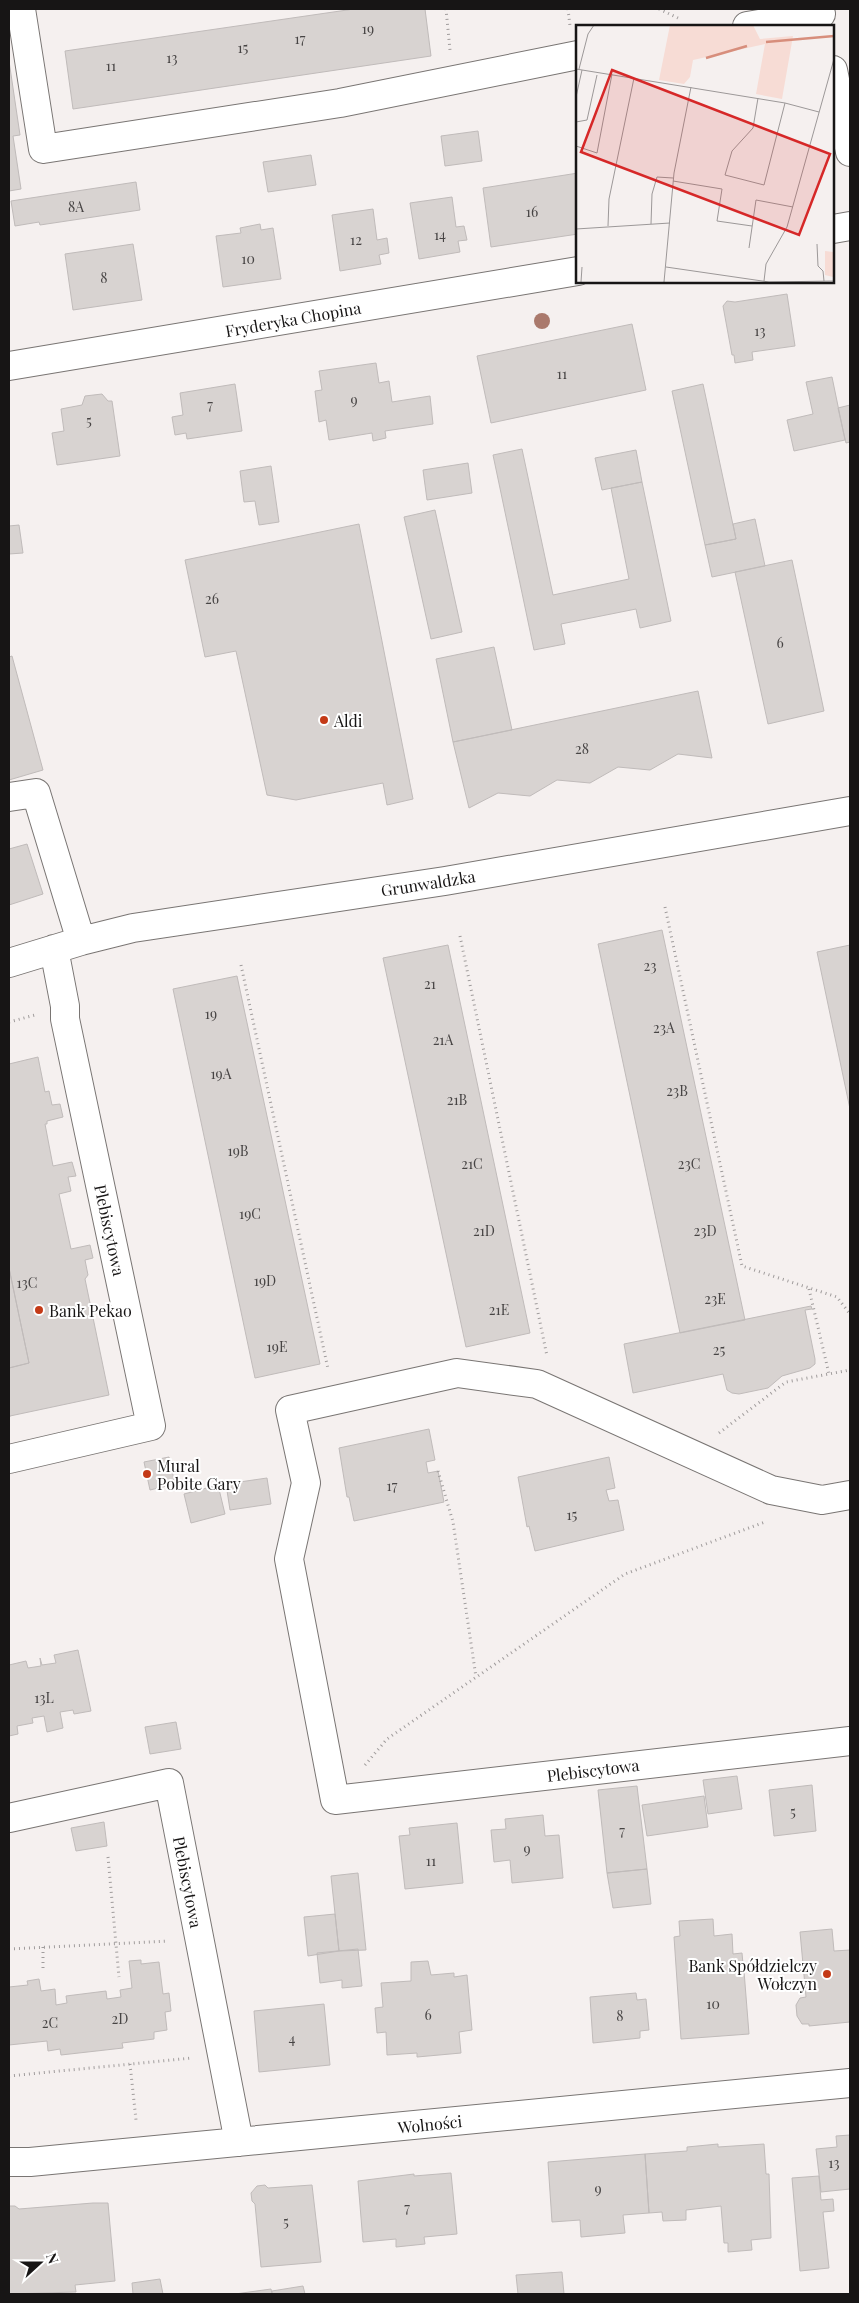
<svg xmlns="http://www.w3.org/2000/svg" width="859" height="2303" font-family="'Playfair Display',serif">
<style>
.building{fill:#d8d3d1;stroke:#c0bbba}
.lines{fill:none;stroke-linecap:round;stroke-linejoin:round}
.minor-casing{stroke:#797573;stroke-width:30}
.path{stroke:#a09c9c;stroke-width:3;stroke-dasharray:1 4;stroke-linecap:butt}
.minor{stroke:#fff;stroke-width:28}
.tree{fill:#aa796c}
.poi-dot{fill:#c43a17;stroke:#fff;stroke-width:2}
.labels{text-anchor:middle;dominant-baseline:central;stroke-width:4;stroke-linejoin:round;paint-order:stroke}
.number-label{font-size:14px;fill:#474444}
.street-label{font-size:16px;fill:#171515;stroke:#fff}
.poi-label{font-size:16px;fill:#171515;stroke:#fff;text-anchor:start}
.inset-river{fill:none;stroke:#d78e7c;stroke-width:2.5}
.inset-road{fill:none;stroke:#9c9898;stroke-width:1}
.view{fill:#d62828;fill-opacity:0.15;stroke:#d62828;stroke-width:2.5}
.inset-edge{fill:none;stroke:#171515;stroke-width:2.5}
</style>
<rect width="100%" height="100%" fill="#f5f0ef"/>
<path class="building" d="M354 9H425L431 56 73 109 65 51Z
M9 61 20 135 13 136 21 189 9 191Z
M478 131 482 161 445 166 441 136Z
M311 155 316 185 268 192 263 162Z
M578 173V234L491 247 483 188Z
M136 182 140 210 40 225 39 222 15 226 11 201Z
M452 197 456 227 464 226 467 240 458 241 460 252 419 259 410 203Z
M373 209 377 240 387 238 389 253 379 255 381 264 340 271 332 215Z
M260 224 261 230 273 228 281 279 223 287 216 236 241 233 240 228Z
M133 244 142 300 73 310 65 254Z
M787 294 795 346 752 352 753 360 735 363 734 355H732L723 306 727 301 735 302Z
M632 324 646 390 491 423 477 356Z
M376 363 379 383 389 381 392 402 430 396 433 424 385 431 386 438 373 441 372 433 329 440 326 420 319 422 315 391 322 390 319 371Z
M832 377 845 440 794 451 787 420 813 414 806 382Z
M235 384 242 431 187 439 186 433 175 435 172 417 183 415 180 393Z
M703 384 736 539 705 545 672 391Z
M102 394 108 401H112L120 456 57 465 52 433 64 431 61 409 82 405 85 396Z
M850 405V442L846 443 838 408Z
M522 449 553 595 629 579 611 488 642 482 671 621 640 628 636 609 561 624 565 644 534 650 493 455Z
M636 450 642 482 602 490 595 458Z
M468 463 472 493 427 500 423 470Z
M271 466 279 522 259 525 255 501 244 502 240 471Z
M435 510 462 632 431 639 404 517Z
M755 519 765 566 712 577 705 545 736 539 733 524Z
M359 524 413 799 387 805 383 783 296 800 267 795 236 651 205 657 185 560Z
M19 525 23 553 9 554V526Z
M792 560 824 711 768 724 735 572Z
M494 647 512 730 453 742 436 659Z
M12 656 43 770 9 780V657Z
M698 691 712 758 678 754 650 770 618 767 590 783 557 780 530 796 498 793 469 808 453 742Z
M27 844 43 894 9 905V849Z
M662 930 745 1320 680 1333 598 944Z
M448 945 530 1333 466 1347 383 958Z
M850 945V1109L817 952Z
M237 976 320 1364 255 1378 173 989Z
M38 1057 45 1092 49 1091 52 1105 60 1104 63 1117 47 1121V1124H45L53 1166 72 1162 76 1176 68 1177 71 1191 59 1194 71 1249 90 1245 93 1258 85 1260 88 1275 85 1279 109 1395 10 1416 9 1419V1368L29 1363 9 1268V1064Z
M9 1268 29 1363 9 1368Z
M811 1306 812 1309 805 1310 815 1359V1364L810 1368 782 1376 768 1388 739 1394 732 1393 727 1390 723 1374 633 1393 624 1344Z
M429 1429 435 1460 426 1462 428 1473 438 1471 444 1502 354 1521 349 1497H347L339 1448Z
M169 1457 175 1484 150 1490 144 1462Z
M609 1457 615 1488 606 1490 609 1501 618 1500 624 1530 535 1551 529 1526 527 1527 518 1477Z
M267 1478 271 1504 230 1510 226 1484Z
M218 1485 225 1514 191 1523 184 1494Z
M78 1650 91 1711 74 1714 73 1710 60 1712 63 1728 47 1732 44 1716 32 1718 33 1723 17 1726 18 1734 9 1736V1665L26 1661 28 1668 41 1666 40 1658 42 1665 56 1663 54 1655Z
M176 1722 181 1749 150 1754 145 1727Z
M737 1776 742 1809 708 1814 703 1780Z
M812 1785 816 1831 774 1836 769 1790Z
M637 1786 647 1869 607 1873 598 1790Z
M704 1796 708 1827 647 1836 642 1805Z
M543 1815 545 1836 559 1835 563 1878 512 1883 510 1860 494 1862 491 1830 506 1829 505 1819Z
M104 1822 107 1846 76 1851 71 1828Z
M457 1823 463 1883 405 1889 399 1836 410 1835 409 1828Z
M647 1869 651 1904 613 1908 607 1873Z
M358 1873 366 1950 339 1951 331 1876Z
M335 1914 339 1951 308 1956 304 1917Z
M713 1919 714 1936 732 1934 733 1954 742 1953 743 1964H734L735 1971H744L749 2034 681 2039 674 1937 680 1936 679 1921Z
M832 1929 834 1951 850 1950V2022L809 2026V2024H802L797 2016 796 2005 800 1998 806 1997 800 1932Z
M358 1949 362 1986 342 1988V1980L320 1983 317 1953Z
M141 1960V1964L159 1962 163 1994 169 1993 171 2011 165 2012 167 2030 154 2032V2039L122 2043 123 2048 61 2055 60 2049 48 2051 47 2041 9 2045V1987L28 1985 27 1981 39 1979 41 1991 55 1989 56 2005 67 2003 66 1996 106 1991 107 1999 121 1997 120 1990 132 1988 129 1961Z
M428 1961 431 1975 454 1973V1977L467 1975 472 2030 459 2032 461 2053 417 2057V2053L387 2055 386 2032 377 2033 375 2008 383 2007 381 1983 411 1981V1962Z
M636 1993 637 2000 646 1999 649 2030 640 2031V2038L593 2043 590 1997Z
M324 2004 330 2065 259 2072 254 2011Z
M850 2135V2189L821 2192 816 2149 837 2147 836 2136Z
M718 2144V2147L764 2144 766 2174H769L771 2238 751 2240 752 2250 728 2252V2243H724L721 2206 686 2210V2220L663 2221 662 2212 649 2213 645 2154 687 2151V2147Z
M645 2154 649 2213 623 2215 625 2233 581 2237 580 2220 552 2222 548 2162Z
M451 2173 457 2234 424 2237 425 2244 396 2247V2239L363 2242 358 2181 414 2174V2176Z
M819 2176 821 2200 833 2199 834 2211 823 2212 829 2268 800 2271 792 2178Z
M265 2185 268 2188 312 2185 321 2262 261 2267 255 2204 252 2201 251 2193 257 2186Z
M93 2203H108L115 2281 75 2285 76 2292 9 2294V2206H15L19 2209Z
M562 2272 564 2294H518L516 2275Z
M160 2279 163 2294H133L132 2283Z
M303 2286 305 2294H272V2291Z
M271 2289 272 2294H235Z"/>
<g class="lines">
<defs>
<path id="minor" d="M21 9 43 149 340 103 578 55
M747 26 821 14
M833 70 850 152
M833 229 850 226
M9 366 578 271
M9 797 36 793 81 941
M9 963 81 941 133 928 445 881 850 811
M9 1459 151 1426 65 1019V1006L54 949
M850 1495 822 1500 771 1490 537 1384 457 1373 290 1410 306 1483 289 1559 335 1800 850 1741
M9 1818 169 1783 239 2142
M9 2162H30L850 2083"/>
</defs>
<use href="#minor" class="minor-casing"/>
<path class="path" d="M446 9 450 50
M568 9 570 26
M659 9 678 18
M665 907 742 1266 837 1297 850 1314
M460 936 547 1356
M241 965 328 1369
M9 1022 35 1015
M809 1289 829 1374
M719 1433 786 1382 850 1370
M438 1471 453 1522 476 1677
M365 1765 387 1739 625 1574 765 1522
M108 1857 119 1977
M43 1947V1972
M9 1949 168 1941
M130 2064 136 2120
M9 2076 192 2058"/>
<use href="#minor" class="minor"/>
</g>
<circle class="tree" cx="542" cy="321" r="8"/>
<g class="poi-dot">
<circle cx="324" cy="720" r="5"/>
<circle cx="39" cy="1310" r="5"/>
<circle cx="147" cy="1474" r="5"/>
<circle cx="827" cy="1974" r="5"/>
</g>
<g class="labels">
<g class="number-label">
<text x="368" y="28">19</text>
<text x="300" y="38">17</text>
<text x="243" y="47">15</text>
<text x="172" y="57">13</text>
<text x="111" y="65">11</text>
<text x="76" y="206">8A</text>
<text x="532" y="211">16</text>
<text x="440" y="234">14</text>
<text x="356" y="239">12</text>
<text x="248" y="258">10</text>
<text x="104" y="277">8</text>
<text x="760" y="330">13</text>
<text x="562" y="373">11</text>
<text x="354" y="399">9</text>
<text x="210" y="404">7</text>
<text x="89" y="420">5</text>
<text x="212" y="598">26</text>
<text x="780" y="642">6</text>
<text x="582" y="748">28</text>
<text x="650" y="965">23</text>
<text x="430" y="983">21</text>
<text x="211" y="1013">19</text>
<text x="664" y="1027">23A</text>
<text x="443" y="1039">21A</text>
<text x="221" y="1073">19A</text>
<text x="677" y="1090">23B</text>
<text x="457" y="1099">21B</text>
<text x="238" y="1150">19B</text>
<text x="472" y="1163">21C</text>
<text x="689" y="1163">23C</text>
<text x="250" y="1213">19C</text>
<text x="484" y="1230">21D</text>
<text x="705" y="1230">23D</text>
<text x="265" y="1280">19D</text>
<text x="27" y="1282">13C</text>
<text x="715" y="1298">23E</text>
<text x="499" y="1309">21E</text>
<text x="277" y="1346">19E</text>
<text x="719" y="1349">25</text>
<text x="392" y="1485">17</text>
<text x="572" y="1514">15</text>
<text x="44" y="1697">13L</text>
<text x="793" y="1811">5</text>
<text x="622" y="1830">7</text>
<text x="527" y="1848">9</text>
<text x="431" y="1860">11</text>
<text x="713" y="2003">10</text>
<text x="428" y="2014">6</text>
<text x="620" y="2015">8</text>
<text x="120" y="2018">2D</text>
<text x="50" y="2022">2C</text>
<text x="292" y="2038">4</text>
<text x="834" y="2162">13</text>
<text x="598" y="2188">9</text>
<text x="407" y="2207">7</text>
<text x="286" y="2221">5</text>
</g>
<g class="street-label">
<text transform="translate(293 319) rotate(-10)">Fryderyka Chopina</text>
<text transform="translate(428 883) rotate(-9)">Grunwaldzka</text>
<text transform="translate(110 1230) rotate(78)">Plebiscytowa</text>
<text transform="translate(593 1770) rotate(-7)">Plebiscytowa</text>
<text transform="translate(188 1882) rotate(79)">Plebiscytowa</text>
<text transform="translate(430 2124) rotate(-6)">Wolności</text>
</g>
<g class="poi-label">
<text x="334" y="720">Aldi</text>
<text x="49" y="1310">Bank Pekao</text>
<text x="157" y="1465">Mural<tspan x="157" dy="18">Pobite Gary</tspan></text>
<text x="817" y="1965" text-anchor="end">Bank Spółdzielczy<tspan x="817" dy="18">Wołczyn</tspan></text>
</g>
</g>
<g transform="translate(576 25)">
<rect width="258" height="258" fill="#f5f0ef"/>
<path d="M94 0H177L184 14 217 11 206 74 180 69 189 19 117 35 114 52 108 59 83 55ZM249 226 257 227V252L249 250Z" fill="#f7dcd5"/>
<path class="inset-river" d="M190 17 258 11M130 33 171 21"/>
<path class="inset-road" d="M0 44 209 78 243 87M3 44 12 9 18 0M0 72 6 45M182 73 177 103 156 126 149 150 188 160 209 78M0 97 11 95 21 50M0 121 21 128 36 49M97 156 146 164 141 196 176 201M75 199 76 169 81 152 97 153M32 201 33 174 58 53M0 204 94 198M241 219 242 241 247 246 248 256M173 223 180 175 217 182M90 242 193 257 258 256M188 256 190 239 211 202 258 34M5 257 6 242M88 257 98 148 115 62"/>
<path class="view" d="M36 45 254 129 223 210 5 127Z"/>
<rect width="258" height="258" class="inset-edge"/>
</g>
<rect width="859" height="2303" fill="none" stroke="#171515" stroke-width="20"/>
<g transform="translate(40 2263) rotate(69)" stroke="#ffffff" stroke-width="4" paint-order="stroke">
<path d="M0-4L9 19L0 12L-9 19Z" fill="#171515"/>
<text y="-8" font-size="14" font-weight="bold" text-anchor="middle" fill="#171515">N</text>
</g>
</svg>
